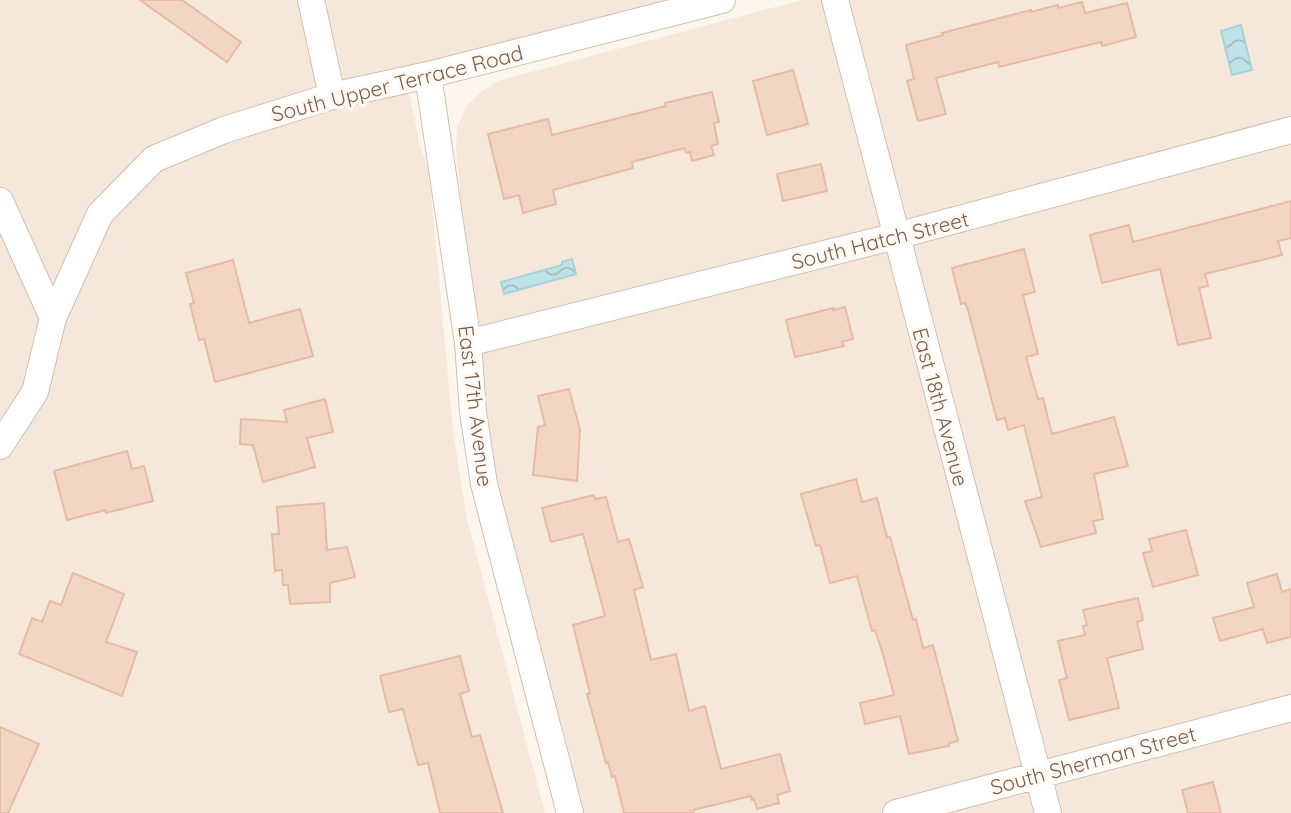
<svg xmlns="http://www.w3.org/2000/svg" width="1291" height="813" font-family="Quicksand,sans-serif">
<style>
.residential{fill:#f5e8da}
.water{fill:url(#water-waves);stroke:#a5d3da;stroke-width:2}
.building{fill:#f3d5c3;stroke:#e6bba3;stroke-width:2}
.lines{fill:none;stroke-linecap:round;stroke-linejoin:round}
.minor-casing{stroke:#d1beb0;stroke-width:28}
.minor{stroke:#fff;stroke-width:26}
.labels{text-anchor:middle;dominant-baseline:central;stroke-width:7;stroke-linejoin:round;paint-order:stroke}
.street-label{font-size:21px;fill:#7a5c4d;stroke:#fffaf3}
</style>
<defs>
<pattern id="water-waves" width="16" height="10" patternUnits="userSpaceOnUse" patternTransform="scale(1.75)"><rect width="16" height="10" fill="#bfe3e8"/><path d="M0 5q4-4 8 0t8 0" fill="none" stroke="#a0bbbe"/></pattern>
</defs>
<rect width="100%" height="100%" fill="#fdf6ec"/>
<path class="residential" d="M0 0H684L405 73 420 145 429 172 453 430 467 519 545 813H0Z
M802 0H1291V813H583L496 482 480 385 456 150 457 127 467 105 482 91 500 80Z"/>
<path class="water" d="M1241 25 1252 70 1232 75 1221 31Z
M572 259 576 274 504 294 501 282 562 265V262Z"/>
<path class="building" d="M140 0H182L241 42 227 62Z
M1082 2 1085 13 1127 3 1136 37 1102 46 1101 42 999 67 998 62 936 78 946 114 918 121 907 81 914 79 906 45 943 35 942 33 1031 10V12L1058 5V8Z
M793 70 808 124 767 135 753 81Z
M712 92 719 122 714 123 718 144 711 146 714 155 692 161 690 152 686 153 684 148 632 162 633 168 553 190 556 204 523 213 519 195 504 199 488 134 548 119 552 135 666 106 665 103Z
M821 164 827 191 783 201 777 174Z
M1291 201V238L1278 241 1282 255 1205 274 1208 286 1199 288 1211 338 1178 345 1160 269 1102 283 1090 235 1129 225 1133 242Z
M1024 249 1035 292 1023 295 1038 354 1026 357 1038 399 1043 398 1052 434 1114 417 1128 466 1094 474 1103 519 1093 521 1096 533 1041 547 1025 501 1042 497 1024 425 1008 430 1005 418 997 420 968 310 965 303 961 304 952 268Z
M233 260 249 323 300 309 313 356 215 382 204 339 199 340 190 304 194 303 186 273Z
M845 307 853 339 842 342 844 346 795 357 786 320 833 308V310Z
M569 389 580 430 577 481 533 475 538 427 545 425 538 396Z
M325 399 333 432 307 438 315 467 263 482 253 445 240 444 241 419 287 422 284 410Z
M127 451 132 469 144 466 153 501 106 513 105 510 67 520 54 471Z
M856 479 862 502 877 498 887 537H890L913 620 916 619 923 648 933 645 958 741 949 743V746L909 754 900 716 865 724 860 703 894 695 883 654 875 630 872 631 857 576 830 583 820 545 816 546 801 494Z
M594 495 595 499 606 497 618 542 629 539 643 587 634 590 651 660 676 654 689 711 705 706 721 769 780 754 790 791 777 795 779 803 757 809 754 799 752 800 751 796 693 810 694 813H624L615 776 612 777 608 762 606 763 587 694 590 693 573 625 605 616 583 534 551 542 542 508Z
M324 503 327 550 347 547 355 577 330 583V602L290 604 288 585H283L282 570 275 571 272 534H279L277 507Z
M1186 530 1198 575 1153 587 1143 553 1152 551 1149 539Z
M73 573 124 594 106 642 137 652 122 696 19 654 32 618 42 622 50 601 61 605Z
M1277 574 1282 592 1291 589V637L1267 643 1263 629 1220 641 1213 618 1254 607 1247 583Z
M1138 598 1143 620 1137 622 1143 649 1107 658 1119 708 1069 720 1059 680 1067 678 1058 641 1085 635 1083 626 1087 625 1083 610Z
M460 656 469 691 460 694 472 737 480 735 503 813H440L428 763 418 765 403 709 389 712 380 676Z
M0 727 39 744 8 813H0Z
M1213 782 1221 813H1188L1182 790Z"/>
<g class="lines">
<defs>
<path id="minor" d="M311 0 332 96
M835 0 1048 813
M428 75 468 343 473 412 484 484 570 813
M0 201 53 318
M468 343 896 236 1291 130
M0 446 35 392 53 318 100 214 154 159 224 130 332 96 428 75 722 0
M896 813 1291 708"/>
</defs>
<use href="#minor" class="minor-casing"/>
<use href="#minor" class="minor"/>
</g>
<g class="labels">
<g class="street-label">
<text transform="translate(397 83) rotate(-14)">South Upper Terrace Road</text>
<text transform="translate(880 240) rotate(-14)">South Hatch Street</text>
<text transform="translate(476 406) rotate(83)">East 17th Avenue</text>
<text transform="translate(941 407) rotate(75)">East 18th Avenue</text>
<text transform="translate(1093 760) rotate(-15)">South Sherman Street</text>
</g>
</g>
</svg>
